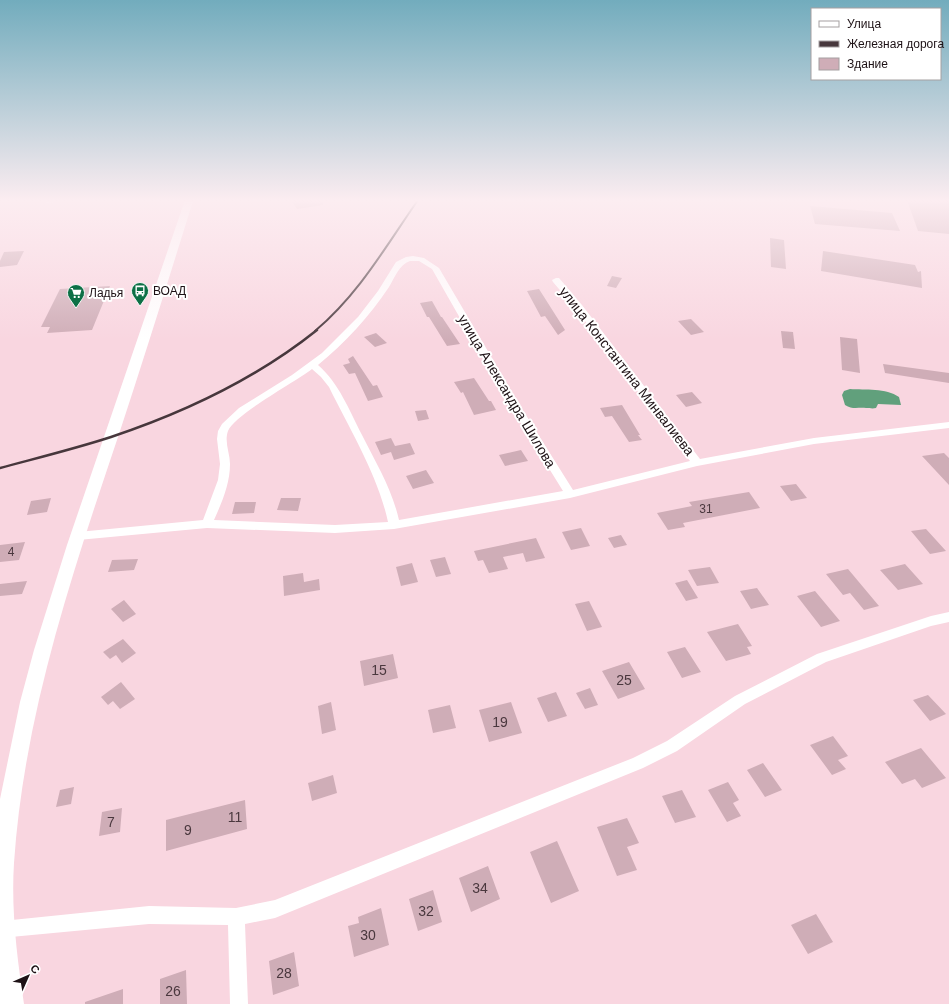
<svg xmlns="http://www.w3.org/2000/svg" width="949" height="1004" font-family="Arial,sans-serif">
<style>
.water{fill:#61a07c}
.building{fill:#cfadb7}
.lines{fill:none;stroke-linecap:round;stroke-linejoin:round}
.minor{fill:#fff;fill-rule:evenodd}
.secondary{fill:#fff;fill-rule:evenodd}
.rail-far1{stroke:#47373c;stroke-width:2}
.rail{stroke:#47373c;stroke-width:2.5}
.labels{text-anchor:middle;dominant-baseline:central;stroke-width:4;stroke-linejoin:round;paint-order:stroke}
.far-poi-label{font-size:12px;fill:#1d1115;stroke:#fff;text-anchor:start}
.number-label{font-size:12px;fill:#4a383e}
.street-label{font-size:14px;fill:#1d1115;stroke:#fff}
.near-number-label{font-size:14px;fill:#4a383e}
</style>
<rect width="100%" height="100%" fill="#f9d6e0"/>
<path class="water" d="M850 389C865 390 886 388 899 397L901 405 878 404 876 408C872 409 870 408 866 408 858 407 853 410 845 405L842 395 844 391Z"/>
<path class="building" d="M291 200H323V205L297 209Z
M907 200H949V234L918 231Z
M810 206 892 213 900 231 815 224Z
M770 238 784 240 786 269 771 267Z
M24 251 17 265 0 267V261L4 252Z
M823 251 915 265 918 272 921 271 922 288 821 271Z
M612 276 622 278 616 288 607 286Z
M110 286 92 330 47 333 50 327H41L60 289Z
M539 289 565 330 558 335 545 316 541 317 527 291Z
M432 301 441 317H442L460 344 447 346 429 317H427L420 303Z
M691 319 704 332 691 335 678 321Z
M781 331 793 332 795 349 783 348Z
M376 333 387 343 375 347 364 337Z
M840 337 857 339 860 373 842 370Z
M353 356 373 386 377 385 383 397 368 401 355 373 349 374 343 365 350 363 348 359Z
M883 364 949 373V383L885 373Z
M474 378 489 401H491L496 410 474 415 463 392 461 393 454 382Z
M692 392 702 403 686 407 676 395Z
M622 405 640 435H638L642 440 629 442 612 416 605 417 600 408Z
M426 410 429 419 418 421 415 411Z
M391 438 395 446 410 443 415 454 394 460 391 452 381 455 375 442Z
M521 450 528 461 505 466 499 455Z
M944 453 949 458V485L922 456Z
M426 470 434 483 413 489 406 476Z
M796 484 807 498 791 501 780 486Z
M749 492 760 508 683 523 685 527 668 530 657 513 692 506 689 502Z
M51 498 47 512 27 515 31 501Z
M281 498H301L298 511 277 510Z
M235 502H256L254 513 232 514Z
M581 528 590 546 571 550 562 532Z
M926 529 946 551 930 554 911 531Z
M621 535 627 545 614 548 608 538Z
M536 538 545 558 526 562 523 553 503 557 508 569 489 573 483 560 478 561 474 551Z
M25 542 19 560 0 562V545Z
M445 557 451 574 436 577 430 560Z
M138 559 134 570 108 572 112 560Z
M412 563 418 582 401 586 396 567Z
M905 564 923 584 898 590 880 570Z
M710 567 719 583 697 586 688 570Z
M848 569 879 606 864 610 850 593 843 595 826 574Z
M303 573 304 582 319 579 320 590 284 596 283 576Z
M687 580 698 598 686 601 675 583Z
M27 581 22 594 0 596V584Z
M757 588 769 605 751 609 740 591Z
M815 591 840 621 821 627 797 596Z
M124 600 136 614 123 622 111 609Z
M589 601 602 627 587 631 575 604Z
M738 624 752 646 747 647 751 654 726 661 707 632Z
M123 639 136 653 122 663 116 655 110 659 103 652Z
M685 647 701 672 682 678 667 652Z
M393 654 398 678 364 686 360 661Z
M629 662 645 689 618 699 602 671Z
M121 682 135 699 120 709 113 701 108 705 101 697Z
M590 688 598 705 585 709 576 693Z
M556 692 567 716 548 722 537 698Z
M928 695 946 714 930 721 913 700Z
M331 702 336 730 322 734 318 706Z
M511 702 522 733 489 742 479 710Z
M450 705 456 728 433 733 428 710Z
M833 736 848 756 838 760 846 769 832 775 810 745Z
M921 748 946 778 922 788 915 779 902 784 885 762Z
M763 763 782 790 765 797 747 770Z
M333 775 337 793 312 801 308 783Z
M728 782 739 800 733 803 741 816 727 822 708 790Z
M74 787 71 804 56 807 60 790Z
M682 790 696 817 675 823 662 796Z
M245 800 247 829 166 851V820Z
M122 808 120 832 99 836 102 812Z
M627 818 639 843 627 847 637 870 617 876 597 827Z
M557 841 579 891 551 903 530 852Z
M488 866 500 899 471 912 459 878Z
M433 890 442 922 418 931 409 899Z
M381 908 389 945 354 957 348 926 359 923 358 917Z
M816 914 833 942 808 954 791 925Z
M294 952 299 986 273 995 269 961Z
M186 970 187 1004H160V979Z
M123 989V1004H85V1002Z"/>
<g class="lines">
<path class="minor" d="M413 256 424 258 439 268 519 404 573 490 690 461 576 309 553 282 552 280 556 278H559L582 305 700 459 814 438 949 422V428L814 444 697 466 570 498 394 529 335 533 207 528 78 540 74 539 72 536 74 533 78 532 203 520 218 480 220 464 217 439 218 431 222 424 239 408 292 375 322 353 358 317 378 291 396 262 406 257ZM410 261H419L432 269 509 404 563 491 399 520C392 489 376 463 362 435 349 410 339 383 318 365 345 343 369 317 389 287 395 277 399 265 410 261ZM312 369 321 377 329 387C350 430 378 475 388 522L335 525 214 520C222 502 230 484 230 464 230 453 224 442 228 431 235 414 294 383 312 369Z
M949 612V622L931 626 826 662 745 704 677 751 643 768 275 918 245 924 248 1004H230L228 925 149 924 0 938V922L2 921 149 906 236 908 275 900 633 758 667 741 735 696 817 654 931 616Z"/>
<path class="secondary" d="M43 200H57L56 202 47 203Z
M185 200 193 201C169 278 145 355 120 431 73 571 24 714 14 863 11 910 17 957 24 1004H0V799L20 702 34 650 67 545Z"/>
<path class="rail-far1" d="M315 331C359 294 386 246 418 200"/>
<path class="rail" d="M0 468C37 458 74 449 111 437 183 413 257 378 317 330"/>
</g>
<linearGradient id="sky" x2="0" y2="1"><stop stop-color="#72acbd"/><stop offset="0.59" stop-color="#fcedf1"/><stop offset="1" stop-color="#fcedf1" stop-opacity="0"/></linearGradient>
<rect width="949" height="340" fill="url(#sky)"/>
<defs>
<symbol id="bus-pin" viewBox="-11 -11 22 30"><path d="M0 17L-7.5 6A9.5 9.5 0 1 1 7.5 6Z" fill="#0d7046" stroke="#fff"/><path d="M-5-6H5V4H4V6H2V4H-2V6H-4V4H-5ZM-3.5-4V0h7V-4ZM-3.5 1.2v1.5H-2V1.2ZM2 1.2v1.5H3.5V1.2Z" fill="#fff"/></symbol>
<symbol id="supermarket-pin" viewBox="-11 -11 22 30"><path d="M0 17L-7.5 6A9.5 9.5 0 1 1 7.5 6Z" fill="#0d7046" stroke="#fff"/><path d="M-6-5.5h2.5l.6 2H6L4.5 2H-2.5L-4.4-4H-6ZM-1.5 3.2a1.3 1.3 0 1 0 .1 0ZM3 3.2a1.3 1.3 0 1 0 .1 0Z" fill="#fff"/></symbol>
</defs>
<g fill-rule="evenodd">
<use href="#bus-pin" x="130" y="281" width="20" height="27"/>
<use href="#supermarket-pin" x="66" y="283" width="20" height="27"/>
</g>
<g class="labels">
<g class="far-poi-label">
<text x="153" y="291">ВОАД</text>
<text x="89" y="293">Ладья</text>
</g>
<g class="number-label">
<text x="706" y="509">31</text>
<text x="11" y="552">4</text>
</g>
<g class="street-label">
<text transform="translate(627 371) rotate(52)">улица Константина Минвалиева</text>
<text transform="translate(507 391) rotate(59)">улица Александра Шилова</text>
</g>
<g class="near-number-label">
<text x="379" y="670">15</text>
<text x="624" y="680">25</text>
<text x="500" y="722">19</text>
<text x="235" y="817">11</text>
<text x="111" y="822">7</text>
<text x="188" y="830">9</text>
<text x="480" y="888">34</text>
<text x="426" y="911">32</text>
<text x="368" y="935">30</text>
<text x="284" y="973">28</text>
<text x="173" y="991">26</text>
</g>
</g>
<rect x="811" y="8" width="130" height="72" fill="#ffffff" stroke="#a5a0a1"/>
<rect x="819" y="21" width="20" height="6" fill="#ffffff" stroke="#a5a0a1"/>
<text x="847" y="28" font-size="12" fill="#1d1115">Улица</text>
<rect x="819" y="41" width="20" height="6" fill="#47373c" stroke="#a5a0a1"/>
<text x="847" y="48" font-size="12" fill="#1d1115">Железная дорога</text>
<rect x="819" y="58" width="20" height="12" fill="#cfadb7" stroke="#a5a0a1"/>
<text x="847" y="68" font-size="12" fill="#1d1115">Здание</text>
<g transform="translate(28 976) rotate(45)" stroke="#ffffff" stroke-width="3" paint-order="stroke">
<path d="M0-3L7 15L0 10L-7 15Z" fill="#1d1115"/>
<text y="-6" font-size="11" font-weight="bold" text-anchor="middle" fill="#1d1115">С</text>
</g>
</svg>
